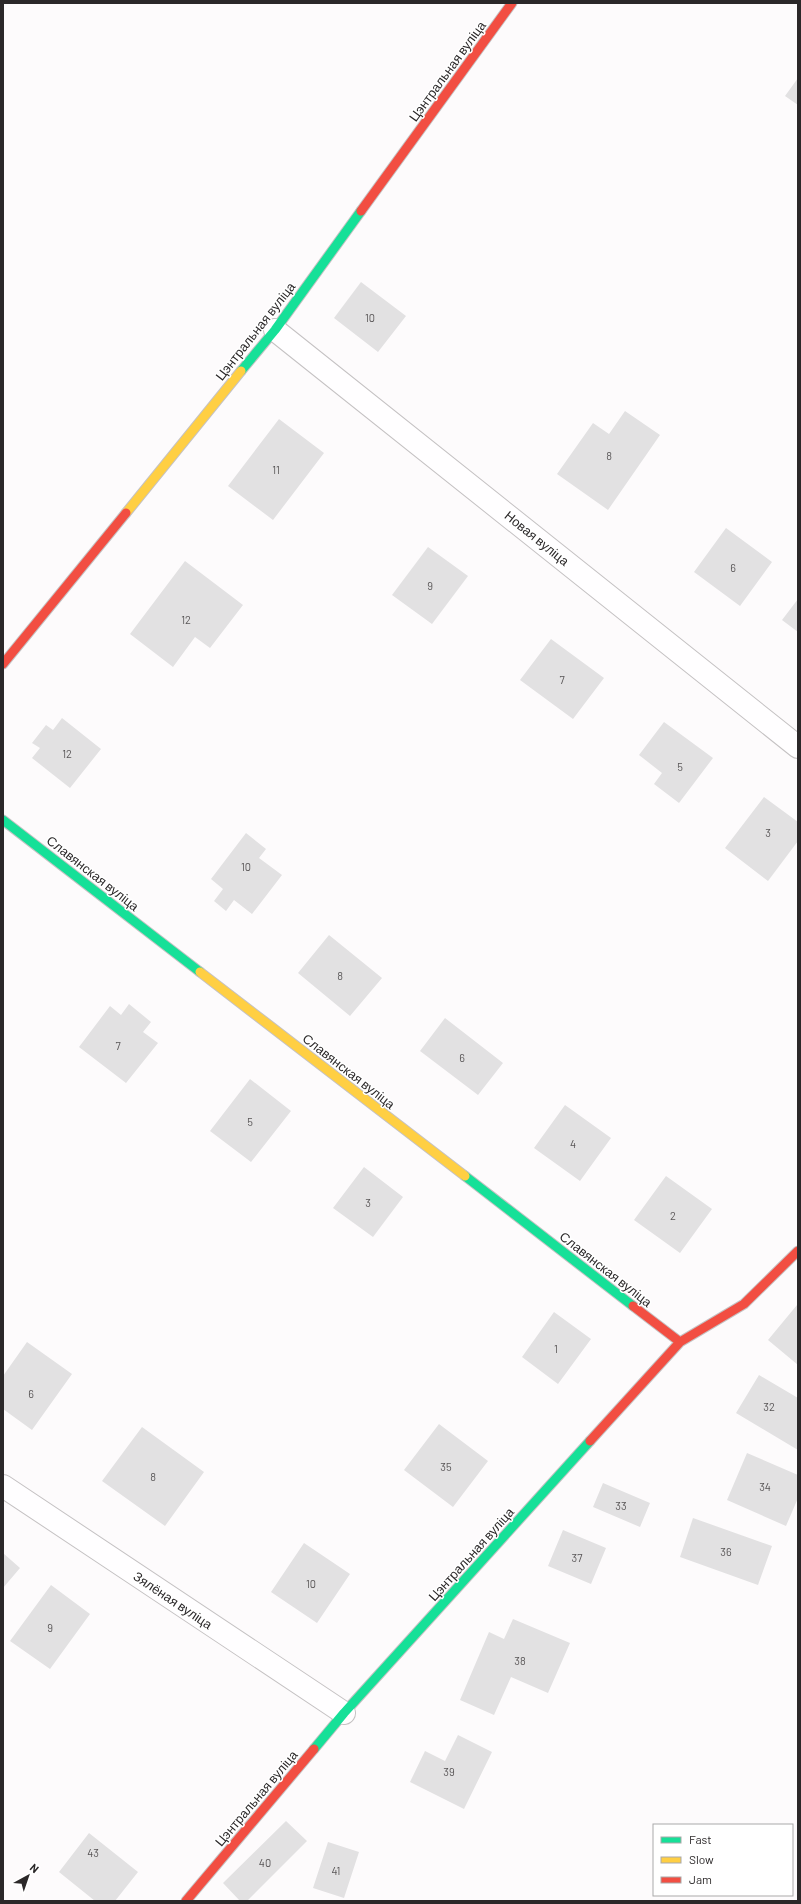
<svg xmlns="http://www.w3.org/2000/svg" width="801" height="1904" font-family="Barlow,sans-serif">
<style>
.building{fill:#e2e1e2}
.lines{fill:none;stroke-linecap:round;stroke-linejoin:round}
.street-casing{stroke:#c5c2c3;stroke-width:24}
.fast-casing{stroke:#c5c2c3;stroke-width:11}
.slow-casing{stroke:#c5c2c3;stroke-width:11}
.jam-casing{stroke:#c5c2c3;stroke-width:11}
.street{stroke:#fffeff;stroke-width:22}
.fast{stroke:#16e098;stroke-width:9}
.slow{stroke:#ffcf43;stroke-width:9}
.jam{stroke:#f24e42;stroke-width:9}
.labels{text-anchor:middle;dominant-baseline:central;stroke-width:3;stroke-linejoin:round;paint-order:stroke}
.number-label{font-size:11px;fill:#595657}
.street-label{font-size:13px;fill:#2b2829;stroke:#fff}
</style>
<rect width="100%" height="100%" fill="#fdfbfc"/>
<path class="building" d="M798 78V105L785 96Z
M361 282 406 316 378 352 334 318Z
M625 411 660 435 608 510 557 474 593 423 609 434Z
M279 419 324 453 273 520 228 486Z
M726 528 772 562 740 606 694 572Z
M428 547 468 576 432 624 392 595Z
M185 561 243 605 210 648 195 637 173 667 130 634Z
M798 599V632L782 620Z
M551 639 604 678 573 719 520 680Z
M62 718 101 749 70 788 32 758 40 748 32 743 46 725 53 730Z
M664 722 713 758 679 803 654 784 662 773 639 755Z
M764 797 798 822V841L768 881 725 848Z
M246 833 266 849 259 858 282 875 252 914 234 900 226 911 214 901 223 889 211 879Z
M329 935 382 978 350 1016 298 973Z
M129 1004 151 1022 143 1032 158 1043 126 1083 79 1047 110 1006 121 1015Z
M445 1018 503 1063 478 1095 420 1051Z
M250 1079 291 1111 251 1162 210 1131Z
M565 1105 611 1138 580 1181 534 1148Z
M364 1167 403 1197 373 1237 333 1208Z
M666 1176 712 1209 680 1253 634 1220Z
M797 1305 798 1306V1365L768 1340Z
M554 1312 591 1339 558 1384 522 1357Z
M27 1342 72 1374 32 1430 3 1409V1376Z
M759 1375 798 1398V1450L736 1413Z
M439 1424 488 1461 453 1507 404 1470Z
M142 1427 204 1472 165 1526 102 1481Z
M747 1453 798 1475V1498L786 1526 727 1500Z
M603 1483 650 1503 640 1527 593 1507Z
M693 1518 772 1546 758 1585 680 1557Z
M563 1530 606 1548 591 1584 548 1566Z
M304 1543 350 1574 317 1623 271 1592Z
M3 1553 20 1568 3 1588Z
M51 1585 90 1614 50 1669 10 1641Z
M513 1619 570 1643 548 1693 511 1677 494 1715 460 1700 489 1632 504 1639Z
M458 1735 492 1752 464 1809 410 1782 425 1751 445 1761Z
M286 1821 307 1841 247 1901H240L223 1883Z
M89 1833 138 1872 115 1901H95L59 1872Z
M328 1842 359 1852 344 1898 313 1888Z"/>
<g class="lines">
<defs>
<path id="street" d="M275 330 798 747
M3 1486 344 1713"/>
<path id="fast" d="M241 371 275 330 361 211
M3 820 200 972
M465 1176 633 1306
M314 1749 344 1713 590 1441"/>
<path id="slow" d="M126 513 241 371
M200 972 465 1176"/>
<path id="jam" d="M361 211 512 3
M3 664 126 513
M633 1306 680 1342
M590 1441 680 1342 744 1304 798 1251
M186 1901 314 1749"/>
</defs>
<use href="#street" class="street-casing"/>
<use href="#fast" class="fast-casing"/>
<use href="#slow" class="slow-casing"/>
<use href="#jam" class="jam-casing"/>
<use href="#street" class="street"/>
<use href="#fast" class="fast"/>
<use href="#slow" class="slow"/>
<use href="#jam" class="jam"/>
</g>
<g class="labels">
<g class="number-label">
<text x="370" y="317">10</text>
<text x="609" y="455">8</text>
<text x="276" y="469">11</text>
<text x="733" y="567">6</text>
<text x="430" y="585">9</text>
<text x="186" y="619">12</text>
<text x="562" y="679">7</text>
<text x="67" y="753">12</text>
<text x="680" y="766">5</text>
<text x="768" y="832">3</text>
<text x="246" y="866">10</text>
<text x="340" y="975">8</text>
<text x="118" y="1045">7</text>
<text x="462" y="1057">6</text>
<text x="250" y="1121">5</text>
<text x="573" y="1143">4</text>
<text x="368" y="1202">3</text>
<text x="673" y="1215">2</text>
<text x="556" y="1348">1</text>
<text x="31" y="1393">6</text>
<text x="769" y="1406">32</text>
<text x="446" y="1466">35</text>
<text x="153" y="1476">8</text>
<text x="765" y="1486">34</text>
<text x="621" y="1505">33</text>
<text x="726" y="1551">36</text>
<text x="577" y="1557">37</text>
<text x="311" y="1583">10</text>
<text x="50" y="1627">9</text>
<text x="520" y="1660">38</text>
<text x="449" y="1771">39</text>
<text x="93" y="1852">43</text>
<text x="265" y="1862">40</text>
<text x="336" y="1870">41</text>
</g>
<g class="street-label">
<text transform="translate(447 71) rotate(-54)">Цэнтральная вуліца</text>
<text transform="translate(255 331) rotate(-52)">Цэнтральная вуліца</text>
<text transform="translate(537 538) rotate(39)">Новая вуліца</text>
<text transform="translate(93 873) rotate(38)">Славянская вуліца</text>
<text transform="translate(349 1071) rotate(38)">Славянская вуліца</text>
<text transform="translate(606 1269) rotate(38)">Славянская вуліца</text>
<text transform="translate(471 1554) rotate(-48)">Цэнтральная вуліца</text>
<text transform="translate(173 1600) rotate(34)">Зялёная вуліца</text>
<text transform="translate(256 1798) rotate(-50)">Цэнтральная вуліца</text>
</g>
</g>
<rect width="801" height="1904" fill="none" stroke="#2b2829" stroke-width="8"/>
<rect x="653" y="1824" width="140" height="72" fill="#ffffff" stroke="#aaa9a9"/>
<rect x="661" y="1837" width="20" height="6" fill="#16e098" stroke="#aaa9a9"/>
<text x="689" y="1844" font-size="12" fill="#2b2829">Fast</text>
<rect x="661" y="1857" width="20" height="6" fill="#ffcf43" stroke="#aaa9a9"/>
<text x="689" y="1864" font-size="12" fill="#2b2829">Slow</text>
<rect x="661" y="1877" width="20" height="6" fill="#f24e42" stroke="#aaa9a9"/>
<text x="689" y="1884" font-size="12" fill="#2b2829">Jam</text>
<g transform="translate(28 1876) rotate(40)" stroke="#ffffff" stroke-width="3" paint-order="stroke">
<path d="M0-3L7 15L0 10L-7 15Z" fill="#2b2829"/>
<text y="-6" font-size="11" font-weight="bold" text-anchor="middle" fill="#2b2829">N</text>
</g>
</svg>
